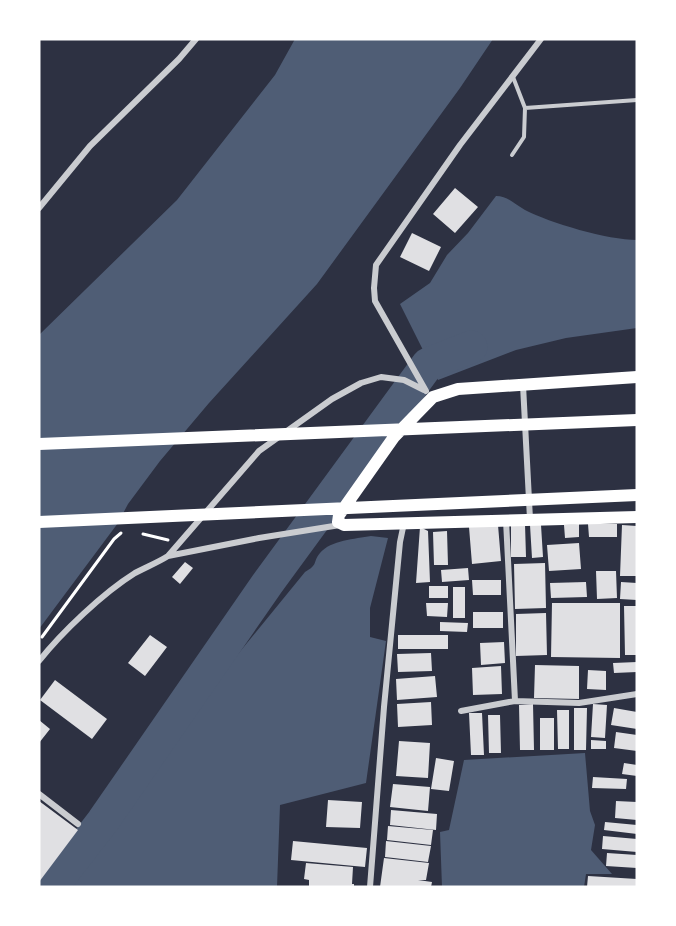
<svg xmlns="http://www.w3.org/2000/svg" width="676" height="926" font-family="'PT Sans Narrow',sans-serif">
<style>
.water{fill:#4f5d75}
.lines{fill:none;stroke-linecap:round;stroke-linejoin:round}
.river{stroke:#4f5d75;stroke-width:33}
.building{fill:#e0e0e3}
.path{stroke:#fff;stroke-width:3}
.service{stroke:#caccd0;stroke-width:4}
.minor{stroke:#caccd0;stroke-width:6}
.trunk{stroke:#fff;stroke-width:12}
</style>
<rect width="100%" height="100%" fill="#2d3142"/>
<path class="water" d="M295 39H493L460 88 317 284 209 403 160 461 128 504 118 523 39 629V335L177 200 275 75Z
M496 196C508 196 514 204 525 210 550 223 608 240 637 240V328L566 338 516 350 438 380 400 304 430 283 447 255 468 233Z
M371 536 388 538 370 608V637L386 641 366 783 280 805 277 887H72L211 687 305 572C319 564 312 563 320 553 331 540 355 539 371 536Z
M585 753 590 811 595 825 591 850 612 874H586L584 887H442L440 832 449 830 464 760Z"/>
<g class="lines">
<path class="river" d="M52 887 103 821 267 584 428 364 471 347"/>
</g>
<path class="building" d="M455 188 478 207 455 233 433 214Z
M412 233 441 247 429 271 400 257Z
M525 524 526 557H511V525Z
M579 524V537L565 538 564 525Z
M588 524H617V537H589Z
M498 525 501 561 472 564 469 527Z
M530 525H541L543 557 532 558Z
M622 525 637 526V576H620Z
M420 527 428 531 430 582 416 583Z
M447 531 448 565H434L433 532Z
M579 543 581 569 549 571 547 545Z
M185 562 193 568 180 584 172 577Z
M545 563 546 608 515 609 514 564Z
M468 568 469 580 442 582 441 570Z
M596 571H616L617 598 597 599Z
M472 580H501V595H473Z
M586 582 587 597 551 598 550 583Z
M621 582 637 583V600L620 599Z
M429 586H448V598H429Z
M453 587H465V618H453Z
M426 603H448L447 617 427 616Z
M552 603H620V658L551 657Z
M624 606H637V655H625Z
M473 612H503V628H473Z
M546 613 547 655 516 656V614Z
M440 622 468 623 467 632 440 631Z
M150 635 167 647 145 676 128 663Z
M398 635H448V649H398Z
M504 642 505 663 481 665 480 643Z
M431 653 432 671 398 672 397 654Z
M637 662V672L614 673 613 663Z
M535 665 579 666V699L534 698Z
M501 666 502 694 473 695 472 668Z
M588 670 606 671V690L587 689Z
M435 676 437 697 397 700 396 679Z
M55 680 107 719 92 739 40 700Z
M431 702 432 725 398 727 397 704Z
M533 704 534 750H520L519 705Z
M593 704 607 705 605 738 591 737Z
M574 708H587L586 750H574Z
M614 708 637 712V729L611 725Z
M557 710H569V749H558Z
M469 713H482L484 755H471Z
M488 715H500L501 753H489Z
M540 718H554V750H540Z
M39 720 50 729 39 743Z
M616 732 637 735V751L614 748Z
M591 740 606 741V749H591Z
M399 741 430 743 428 778 396 776Z
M436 758 454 761 449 791 431 789Z
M624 763 637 765V776L622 774Z
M593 777 627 779 626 789 592 788Z
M393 784 430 787 428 811 390 807Z
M328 800 362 802 360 828 326 827Z
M39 801 78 830 39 882Z
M616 801 637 802V820L615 818Z
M391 810 437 814 436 830 390 825Z
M605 822 637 825V834L604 830Z
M388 826 433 830 431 845 387 840Z
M603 836 637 839V852L602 849Z
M293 841 367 848 365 867 291 860Z
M386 841 431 846 428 862 385 857Z
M607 853 637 855V868L606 866Z
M384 858 429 863 426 880H418L432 882 431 887H380Z
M306 863 353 867 352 884H354V887H309V880L304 879Z
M588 876 637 879V887H587Z"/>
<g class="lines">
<path class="path" d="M143 534 168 540
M42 637 114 539 121 533"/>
<path class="service" d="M525 108 637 100
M512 155 524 137 525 108 513 77"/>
<path class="minor" d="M39 208 90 146 179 59 196 39
M523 385 530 519
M426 391 375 301 374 288 376 265 460 145 541 39
M506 520 515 701
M168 556 259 538 340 525
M39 661C62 632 103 593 135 573 146 567 157 563 168 556L259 451 332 399 361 383 381 377 404 380 424 390
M461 711 515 701 579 703 637 694
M39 794 78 824
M370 887 384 707 400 542 404 523"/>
<path class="trunk" d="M637 377 458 389 433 397 394 437 339 515 338 522 344 525 637 517
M39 444 637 420
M39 522 637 495"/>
</g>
<rect width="676" height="926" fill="none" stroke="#ffffff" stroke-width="81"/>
</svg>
